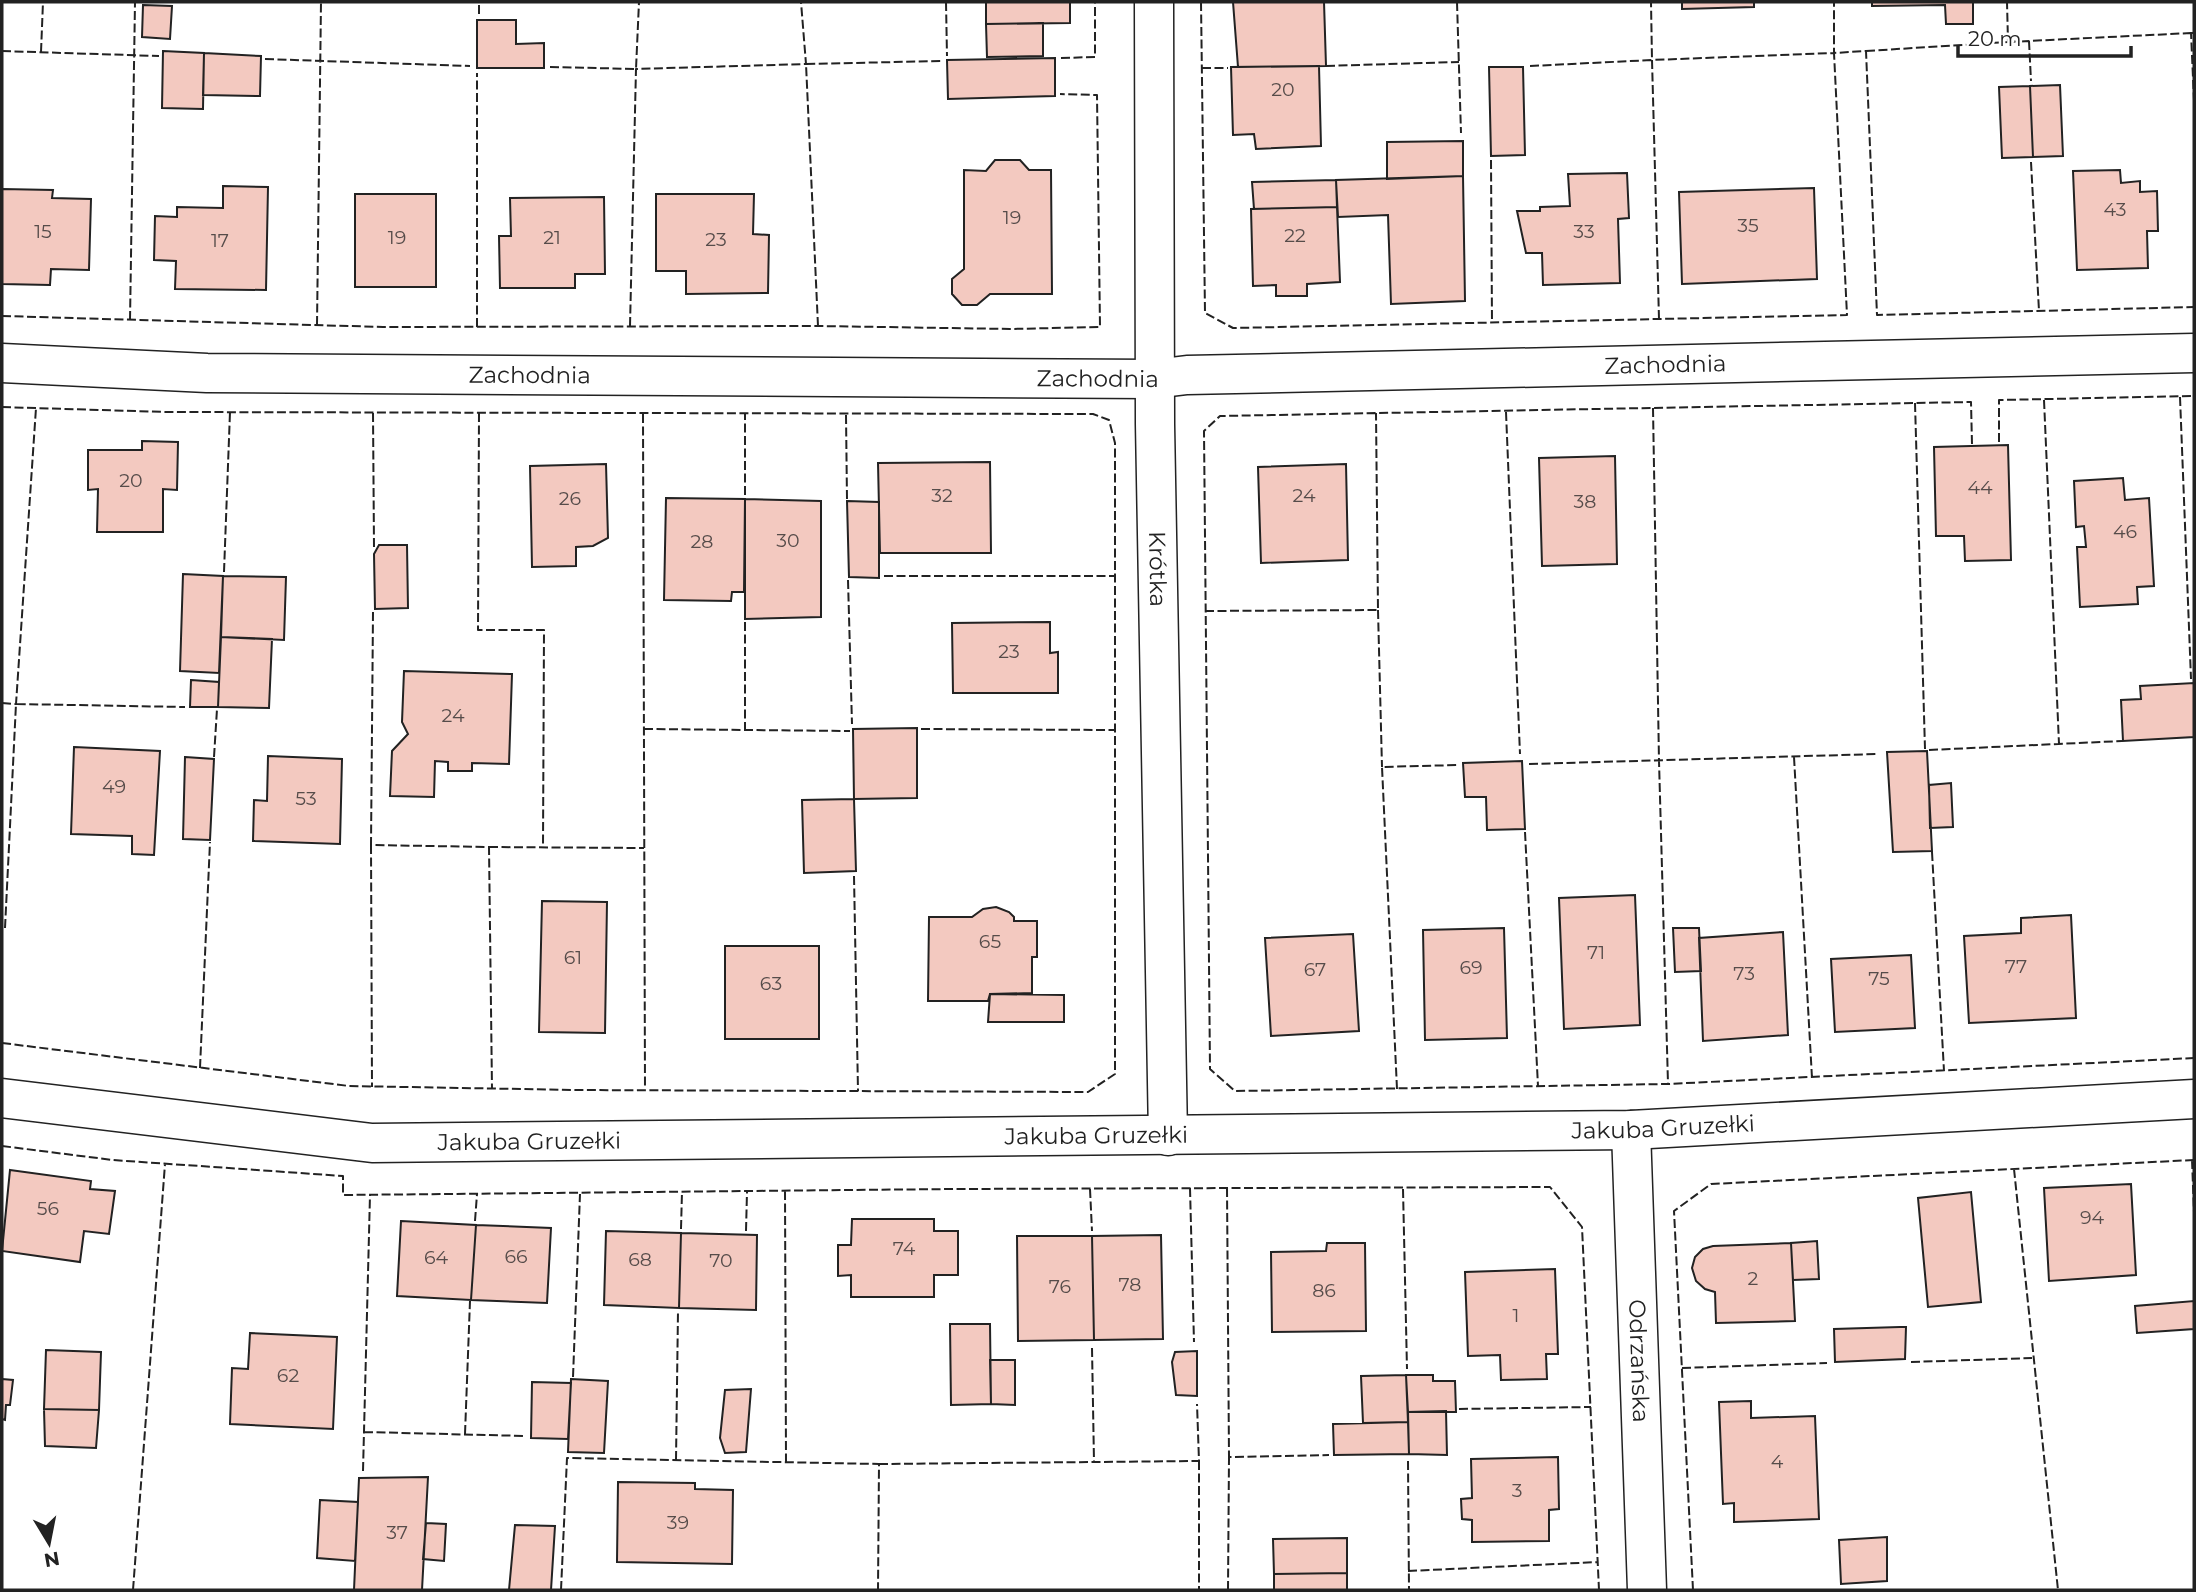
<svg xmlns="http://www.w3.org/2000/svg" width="2196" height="1592" font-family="Montserrat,sans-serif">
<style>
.building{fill:#f3c9c0;stroke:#222;stroke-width:2}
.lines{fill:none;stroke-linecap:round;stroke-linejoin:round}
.minor-casing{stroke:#222;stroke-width:41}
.minor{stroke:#fff;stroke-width:38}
.fence{stroke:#222;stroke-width:2;stroke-dasharray:9 3.5;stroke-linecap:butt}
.labels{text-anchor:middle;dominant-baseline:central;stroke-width:5;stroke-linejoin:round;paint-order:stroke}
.number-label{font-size:19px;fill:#564c4a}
.street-label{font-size:23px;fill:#222;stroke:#fff}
</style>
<rect width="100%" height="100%" fill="#fff"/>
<path class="building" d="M986 2H1070V23L986 24Z
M1233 2H1324L1326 66 1238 67Z
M1682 2H1754V7L1682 9Z
M1872 2H1973V24H1946L1945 5 1872 6Z
M143 5 172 6 170 39 142 37Z
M477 20H516V44L544 43V68H477Z
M1043 23V56L987 57 986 24Z
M163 51 204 53 203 109 162 108Z
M204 53 261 56 260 96 203 95Z
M1055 58V96L948 99 947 60Z
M1319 66 1321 146 1256 149 1254 134 1233 135 1231 67Z
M1489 67H1523L1525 155 1491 156Z
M2060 85 2063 156 2033 157 2030 86Z
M2030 86 2033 157 2002 158 1999 87Z
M1463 141V176L1387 179V142Z
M995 160H1020L1029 170H1051L1052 294H990L977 305H962L952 294V279L964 269V170L986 171Z
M2120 170 2121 183 2140 181V192L2157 191 2158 231H2147L2148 268 2077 270 2073 171Z
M1627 173 1629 218 1618 219 1620 283 1543 285 1542 253H1526L1517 211H1540V207L1570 206 1568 174Z
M1463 176 1465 301 1391 304 1388 215 1338 217 1336 180Z
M1336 180 1337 207 1254 209 1252 182Z
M223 186 268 187 266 290 175 289 176 261 154 260 155 216 177 217V207L223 208Z
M1814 188 1817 279 1682 284 1679 192Z
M2 189 53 190 52 198 91 199 89 270 51 269 50 285 2 284Z
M355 194H436V287H355Z
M656 194H754L753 234 769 235 768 293 686 294V271H656Z
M604 197 605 274H575V288H500L499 236H511L510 198Z
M1337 207 1340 282 1307 284V296H1276V285L1253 286 1251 209Z
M142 441 178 442 177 490 163 489V532H97L98 489 88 490V450H142Z
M2008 445 2011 560 1965 561 1964 536H1936L1934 447Z
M1615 456 1617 564 1542 566 1539 458Z
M990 462 991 553H880L878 463Z
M606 464 608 538 593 546 576 547V566L532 567 530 466Z
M1346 464 1348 560 1261 563 1258 467Z
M2123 478 2125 500 2149 498 2154 586 2137 587 2138 604 2080 607 2077 547H2086L2084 526 2076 527 2074 481Z
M666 498 745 499 744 592H732L731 601 664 600Z
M745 499 821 501V617L745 619Z
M847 501 879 502V578L849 577Z
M379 545H407L408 608 375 609 374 554Z
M183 574 223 576 219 673 180 671Z
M223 576 286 577 284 640 221 637Z
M1050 622V653L1058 652V693H953L952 623Z
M221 637 272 639 269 708 218 707Z
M404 671 512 674 509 764 472 763V771H448V762L435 761 434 797 390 796 392 751 408 734 402 722Z
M191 680 219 682 218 707H190Z
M2194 683V737L2123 741 2121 700 2141 699 2140 686Z
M917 728V798L854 799 853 729Z
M74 747 160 751 154 855 132 854V836L71 834Z
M1927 751 1932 851 1893 852 1887 752Z
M268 756 342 759 340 844 253 841 254 800 267 801Z
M185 757 214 759 210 840 183 839Z
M1522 761 1525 829 1487 830 1486 797H1465L1463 763Z
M1951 783 1953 827 1930 828 1929 785Z
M854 799 856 871 804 873 802 800Z
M1635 895 1640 1025 1564 1029 1559 898Z
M542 901 607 902 605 1033 539 1032Z
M996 907 1009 912 1014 917V921H1037V957H1032V993L990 994 988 1001H928L929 917H972L983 909Z
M2071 915 2076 1018 1969 1023 1964 936 2021 933V918Z
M1504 928 1507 1038 1425 1040 1423 930Z
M1673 928H1699L1701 971 1675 972Z
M1783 932 1788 1035 1703 1041 1699 938Z
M1353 934 1359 1031 1271 1036 1265 938Z
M725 946H819V1039H725Z
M1911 955 1915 1028 1835 1032 1831 959Z
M990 994 1064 995V1022H988Z
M10 1170 91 1181 90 1189 115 1191 109 1234 84 1231 80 1262 2 1251Z
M2131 1184 2136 1275 2049 1281 2044 1188Z
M1971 1192 1981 1302 1928 1307 1918 1198Z
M852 1219H934V1231H958V1275H934V1297H851V1275L838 1276V1245H851Z
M401 1221 476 1225 471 1300 397 1296Z
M476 1225 551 1228 547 1303 471 1300Z
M606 1231 681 1233 679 1308 604 1305Z
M681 1233 757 1235 756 1310 679 1308Z
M1161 1235 1163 1339 1094 1340 1092 1236Z
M1017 1236H1092L1094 1340 1018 1341Z
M1817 1241 1819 1279 1793 1280 1791 1243Z
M1327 1243H1365L1366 1331 1272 1332 1271 1252 1326 1251Z
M1791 1243 1795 1321 1716 1323 1715 1292 1705 1289 1696 1281 1692 1268 1695 1257 1703 1249 1713 1246Z
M1555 1269 1558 1354H1546L1547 1379 1501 1380 1500 1355 1468 1356 1465 1272Z
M2194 1301V1329L2137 1333 2135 1306Z
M950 1324H990L991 1404 951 1405Z
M1900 1327H1906L1905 1359 1835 1362 1834 1329Z
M250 1333 337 1337 333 1429 230 1424 232 1368 248 1369Z
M46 1350 101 1352 99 1410 44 1409Z
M1197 1351V1396L1176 1395 1172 1362 1175 1352Z
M990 1360H1015V1405L991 1404Z
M1406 1375H1433V1381H1455L1456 1412H1408Z
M1406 1375 1408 1422 1363 1423 1361 1376Z
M2 1379 13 1380 10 1405H6L5 1420 2 1419Z
M571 1379 608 1381 604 1453 568 1452Z
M532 1382 571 1383 568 1439 531 1438Z
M751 1389 746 1452 725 1453 720 1438 725 1390Z
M1751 1401V1418L1815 1416 1819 1519 1734 1522V1503L1723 1504 1719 1402Z
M44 1409 99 1410 96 1448 45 1446Z
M1446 1411 1447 1455 1409 1454 1408 1412Z
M1408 1422 1409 1454 1334 1455 1333 1424Z
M1558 1457 1559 1509 1549 1510V1541L1472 1542V1520L1462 1519 1461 1499 1472 1498 1471 1459Z
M428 1477 422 1590H354L359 1478Z
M618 1482 695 1483V1489L733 1490 732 1564 617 1562Z
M320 1500 358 1502 355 1561 317 1558Z
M426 1523 446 1524 444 1561 423 1559Z
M515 1525 555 1526 551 1590H509Z
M1887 1537V1581L1841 1584 1839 1540Z
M1347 1538V1573L1274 1574 1273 1539Z
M1347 1573V1590H1274V1574Z"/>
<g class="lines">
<defs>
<g id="minor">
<path id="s1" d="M1154 2 1155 424 1168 1136"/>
<path id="s2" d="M2 363 207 373 1154 379 1187 375 2194 353"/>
<path id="s3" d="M2 1098 372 1143 1631 1130 2194 1099"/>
<path id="s4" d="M1631 1130 1647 1590"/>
</g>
</defs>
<use href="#minor" class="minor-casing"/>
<use href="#minor" class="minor"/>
<path class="fence" d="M946 2 947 56
M1201 2 1205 313 1233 328 1847 315 1834 53 1866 51 1877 315 2194 307
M1457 2 1461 133
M479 14V2
M2194 33H2191L2194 100
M2029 41 2031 81
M2008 42 2191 33
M2 51 159 56
M1866 51 2008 42 2007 2
M41 52 43 2
M1061 58 1095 57V2
M265 59 470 66
M1326 66 1459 62
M1530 66 1652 60 1651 2
M550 67 636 69 639 2
M1202 68H1228
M1491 160 1492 323
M2031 162 2039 311
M2 316 383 327 818 326 1010 329 1100 327 1097 95 1060 94
M1659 319 1652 60 1834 53V2
M130 320 135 2
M317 325 321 2
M630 326 636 69 806 64 801 2
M818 326 806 64 942 61
M477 327V73
M2180 397 2191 679
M2044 400 2059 744
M1915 403 1925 749
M2 407 167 412 1093 414 1109 420 1115 443V1074L1088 1092 576 1090 349 1086 2 1043
M1653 408 1659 761 1668 1084
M1506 412 1520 754
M373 413 374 547
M479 413 478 630H544L543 847
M643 414 645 1089
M846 415 847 499
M1999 442V400L2194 396
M1972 444 1971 402 1220 416 1204 431 1210 1069 1235 1091 1668 1084 2194 1058
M745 495V414
M224 572 230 412
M884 576H1116
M848 580 852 724
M1378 610 1382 767
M1205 611 1378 610 1376 413
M373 612 371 845 489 847 492 1089
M745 622V731
M2 703 16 704 36 408
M644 729 850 731
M921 729 1115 730
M1929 750 2122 741
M214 757 217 709
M1794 757 1812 1078
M1529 764 1878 754
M1525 832 1538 1086
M371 845 372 1087
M489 847 644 848
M1932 852 1944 1071
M854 876 858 1091
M5 928 16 704 185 707
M200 1068 210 842
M1397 1089 1382 767 1458 765
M2 1146 113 1160 343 1176V1195L954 1189 1550 1187 1582 1227 1599 1590
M2192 1160 2194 1212
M2014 1169 2058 1590
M1190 1188 1194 1342
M1227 1188 1229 1457 1329 1455
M1090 1189 1092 1231
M1403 1189 1407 1369
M785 1191 786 1462
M475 1221 477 1194
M681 1229 682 1192
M746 1231 747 1192
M1092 1348 1094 1462
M1911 1362 2032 1358
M1682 1368 1827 1363
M573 1377 580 1194
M1459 1409 1591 1407
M364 1432 526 1436
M465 1434 470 1301
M676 1460 678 1311
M1199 1461V1590
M1408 1461 1409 1590
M879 1464 1199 1461 1197 1404
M363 1471 370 1195
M1408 1571 1598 1562
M133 1590 165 1164
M561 1590 567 1458 879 1464 878 1590
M1228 1590 1229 1457
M1693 1590 1674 1211 1711 1184 2194 1160"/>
</g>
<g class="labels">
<g class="number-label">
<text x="1283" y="89">20</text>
<text x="2115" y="209">43</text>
<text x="1012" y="217">19</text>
<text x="1748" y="225">35</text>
<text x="43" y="231">15</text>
<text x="1584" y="231">33</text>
<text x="1295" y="235">22</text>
<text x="397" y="237">19</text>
<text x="552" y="237">21</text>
<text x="716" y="239">23</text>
<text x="220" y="240">17</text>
<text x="131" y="480">20</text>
<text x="1980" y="487">44</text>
<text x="942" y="495">32</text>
<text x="1304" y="495">24</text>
<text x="570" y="498">26</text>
<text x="1585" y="501">38</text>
<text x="2125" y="531">46</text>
<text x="788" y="540">30</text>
<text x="702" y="541">28</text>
<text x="1009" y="651">23</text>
<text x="453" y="715">24</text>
<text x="114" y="786">49</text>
<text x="306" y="798">53</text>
<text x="990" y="941">65</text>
<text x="1596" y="952">71</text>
<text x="573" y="957">61</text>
<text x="2016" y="966">77</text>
<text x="1471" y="967">69</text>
<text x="1315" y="969">67</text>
<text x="1744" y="973">73</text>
<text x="1879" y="978">75</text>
<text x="771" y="983">63</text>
<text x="48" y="1208">56</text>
<text x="2092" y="1217">94</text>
<text x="904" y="1248">74</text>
<text x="516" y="1256">66</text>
<text x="436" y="1257">64</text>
<text x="640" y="1259">68</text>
<text x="721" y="1260">70</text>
<text x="1753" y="1278">2</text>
<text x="1130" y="1284">78</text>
<text x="1060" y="1286">76</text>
<text x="1324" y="1290">86</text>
<text x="1516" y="1315">1</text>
<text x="288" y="1375">62</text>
<text x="1777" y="1461">4</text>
<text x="1517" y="1490">3</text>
<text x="678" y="1522">39</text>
<text x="397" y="1532">37</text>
</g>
<g class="street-label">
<text stroke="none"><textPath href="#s2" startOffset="1664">Zachodnia</textPath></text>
<text stroke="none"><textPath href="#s2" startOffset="528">Zachodnia</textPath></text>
<text stroke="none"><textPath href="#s2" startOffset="1096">Zachodnia</textPath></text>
<text stroke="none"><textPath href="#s1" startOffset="567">Krótka</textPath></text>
<text stroke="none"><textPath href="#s3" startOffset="1664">Jakuba Gruzełki</textPath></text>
<text stroke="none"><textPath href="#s3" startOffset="1097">Jakuba Gruzełki</textPath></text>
<text stroke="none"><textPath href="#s3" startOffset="530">Jakuba Gruzełki</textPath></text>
<text stroke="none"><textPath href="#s4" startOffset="231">Odrzańska</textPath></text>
</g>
</g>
<rect width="2196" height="1592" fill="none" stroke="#222222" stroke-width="7"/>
<g transform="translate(49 1543) rotate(170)" stroke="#ffffff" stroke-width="5" paint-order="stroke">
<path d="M0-5L12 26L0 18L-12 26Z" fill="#222222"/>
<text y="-10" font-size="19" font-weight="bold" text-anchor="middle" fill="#222222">N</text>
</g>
<path d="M1958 46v10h173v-10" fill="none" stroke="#222222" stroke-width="3.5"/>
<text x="1968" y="46" font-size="21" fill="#222222" stroke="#ffffff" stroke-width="5" paint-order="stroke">20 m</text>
</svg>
